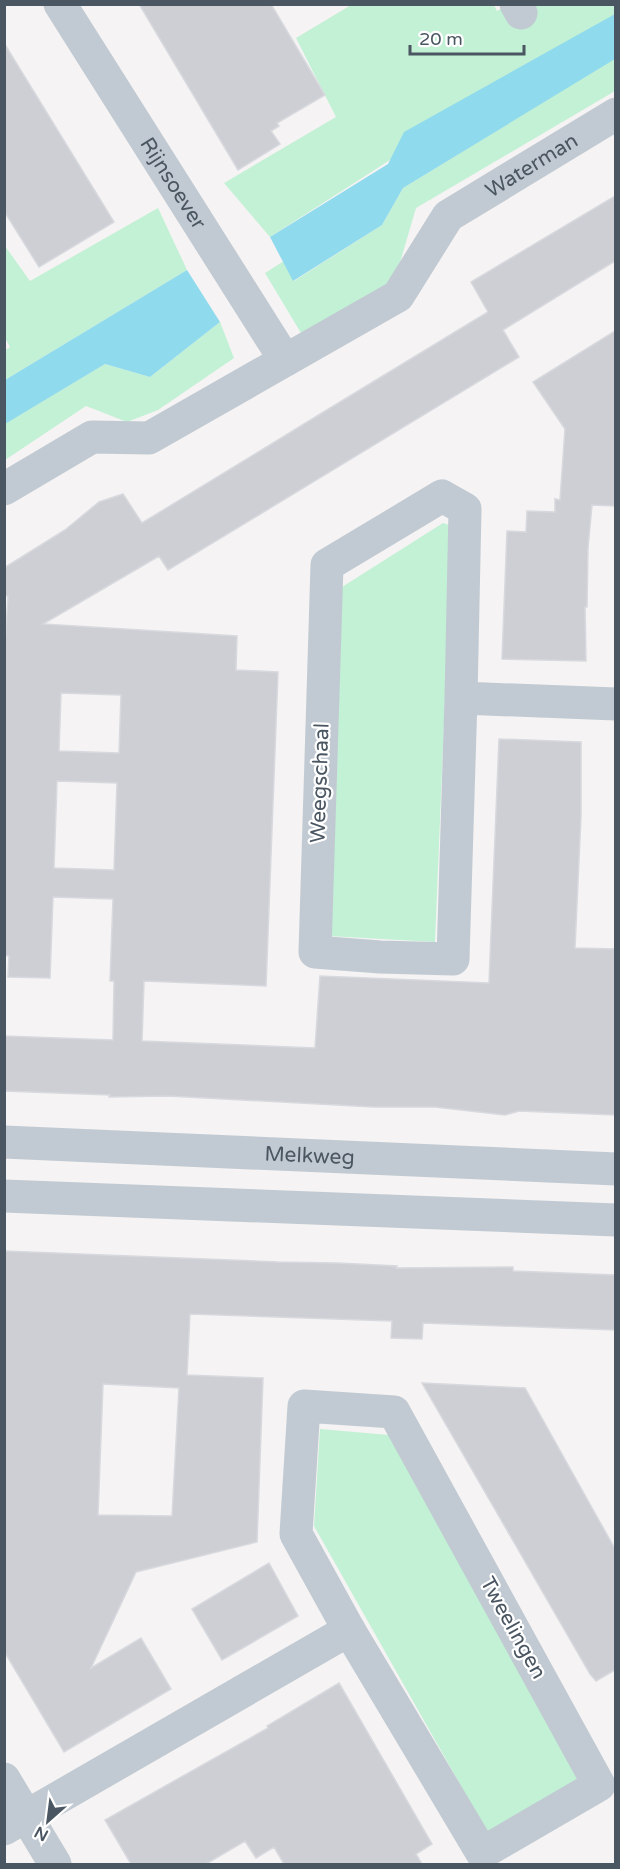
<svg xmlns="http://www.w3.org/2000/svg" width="620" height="1869" font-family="'Varela Round',sans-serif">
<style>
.green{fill:#c3f1d5}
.water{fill:#90daee}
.building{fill:#cdcfd5;stroke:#d7d9de;stroke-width:1.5;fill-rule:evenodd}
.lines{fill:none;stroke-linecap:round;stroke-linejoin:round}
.street{stroke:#c1cad2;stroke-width:33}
.labels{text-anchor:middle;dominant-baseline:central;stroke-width:4.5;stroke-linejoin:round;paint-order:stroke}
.street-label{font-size:21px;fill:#4a5661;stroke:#fff}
</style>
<rect width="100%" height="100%" fill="#f5f3f3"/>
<path class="green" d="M493 4 497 11 509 5H615V26L390 160 270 237 224 183 336 117 296 38 351 5Z
M615 58V91L416 208 394 283 304 338 265 273 284 261 294 281 382 225 403 188Z
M158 208 187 270 5 380 4 351 10 347 5 338V246L30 281Z
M220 322 234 358 158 410 127 422 86 406 5 460 4 424 105 364 150 377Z
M443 523 452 526 435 942 329 936 342 587Z
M320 1429 389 1435 578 1779 487 1832 314 1526Z"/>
<path class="water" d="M615 14V59L403 188 382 225 293 281 270 237 388 164 404 132Z
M187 270 220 322 150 377 105 364 5 424V380Z"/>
<path class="building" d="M139 4H271L325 95 277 123 279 126 271 131 280 144 238 170Z
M4 43 114 222 39 267 4 211Z
M615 196V261L503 330 519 357 168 570 159 556 43 624 237 636 236 670 278 672 266 986 144 981 142 1041 315 1048 320 976 489 983 499 739 581 742V816L575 948 615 949V1115L519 1111 505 1115 435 1107H374L168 1096 109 1097 110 1095 4 1091V1036L113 1040 114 981H110L113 899 53 897 50 978 8 977 9 956 4 955V661L8 596H4V568L65 530 99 502 123 494 142 523 317 416 488 312 471 282ZM61 693 121 695 119 753 59 751ZM57 781 117 783 114 870 54 868Z
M615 331V506L592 505 588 548 587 607H585L586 661 502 659 507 531 526 532 527 511 555 512V499L560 500 565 429 533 382Z
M4 1251 278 1262 337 1263 397 1266 396 1268 513 1267V1271L615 1275V1330L423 1323 422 1339 391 1338 392 1321 190 1314 187 1375 263 1378 257 1542 136 1572 91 1668 141 1638 171 1689 64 1752 4 1651ZM103 1384 179 1388 172 1516 98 1515Z
M422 1383 525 1388 615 1549V1670L596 1681 590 1674Z
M269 1563 298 1616 222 1660 192 1609Z
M339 1683 432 1844 416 1854 422 1864H284L274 1847 256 1858 245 1841 206 1864H131L105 1820 268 1728 267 1726Z"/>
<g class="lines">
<g class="street">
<path id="s1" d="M60 4 285 360"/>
<path d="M516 4 521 13"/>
<path id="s2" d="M4 489 92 437 149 438 398 296 448 216 616 114"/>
<path d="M461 698 465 509 442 496 327 565 315 952 380 957 453 959 461 698 616 704"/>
<path id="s3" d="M4 1142 616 1169"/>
<path d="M4 1196 616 1220"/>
<path d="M304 1406 394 1412 599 1785 482 1853 349 1630 296 1534Z"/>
<path d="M4 1779 55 1864"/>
<path d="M4 1829 349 1630"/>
</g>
</g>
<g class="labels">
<g class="street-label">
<text stroke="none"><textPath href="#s2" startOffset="638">Waterman</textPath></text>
<text stroke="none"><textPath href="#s1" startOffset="212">Rijnsoever</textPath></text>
<text transform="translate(320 783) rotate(-88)">Weegschaal</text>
<text stroke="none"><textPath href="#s3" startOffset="306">Melkweg</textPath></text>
<text transform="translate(513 1628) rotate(61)">Tweelingen</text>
</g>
</g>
<rect width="620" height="1869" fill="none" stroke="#4a5661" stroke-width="12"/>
<g transform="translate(48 1821) rotate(208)" stroke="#ffffff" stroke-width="4.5" paint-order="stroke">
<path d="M0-4.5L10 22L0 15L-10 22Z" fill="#4a5661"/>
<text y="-9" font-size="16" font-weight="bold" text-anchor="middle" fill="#4a5661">N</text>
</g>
<path d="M410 45v9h114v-9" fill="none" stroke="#4a5661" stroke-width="3"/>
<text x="419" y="45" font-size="18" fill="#4a5661" stroke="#ffffff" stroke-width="4.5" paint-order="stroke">20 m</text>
</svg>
